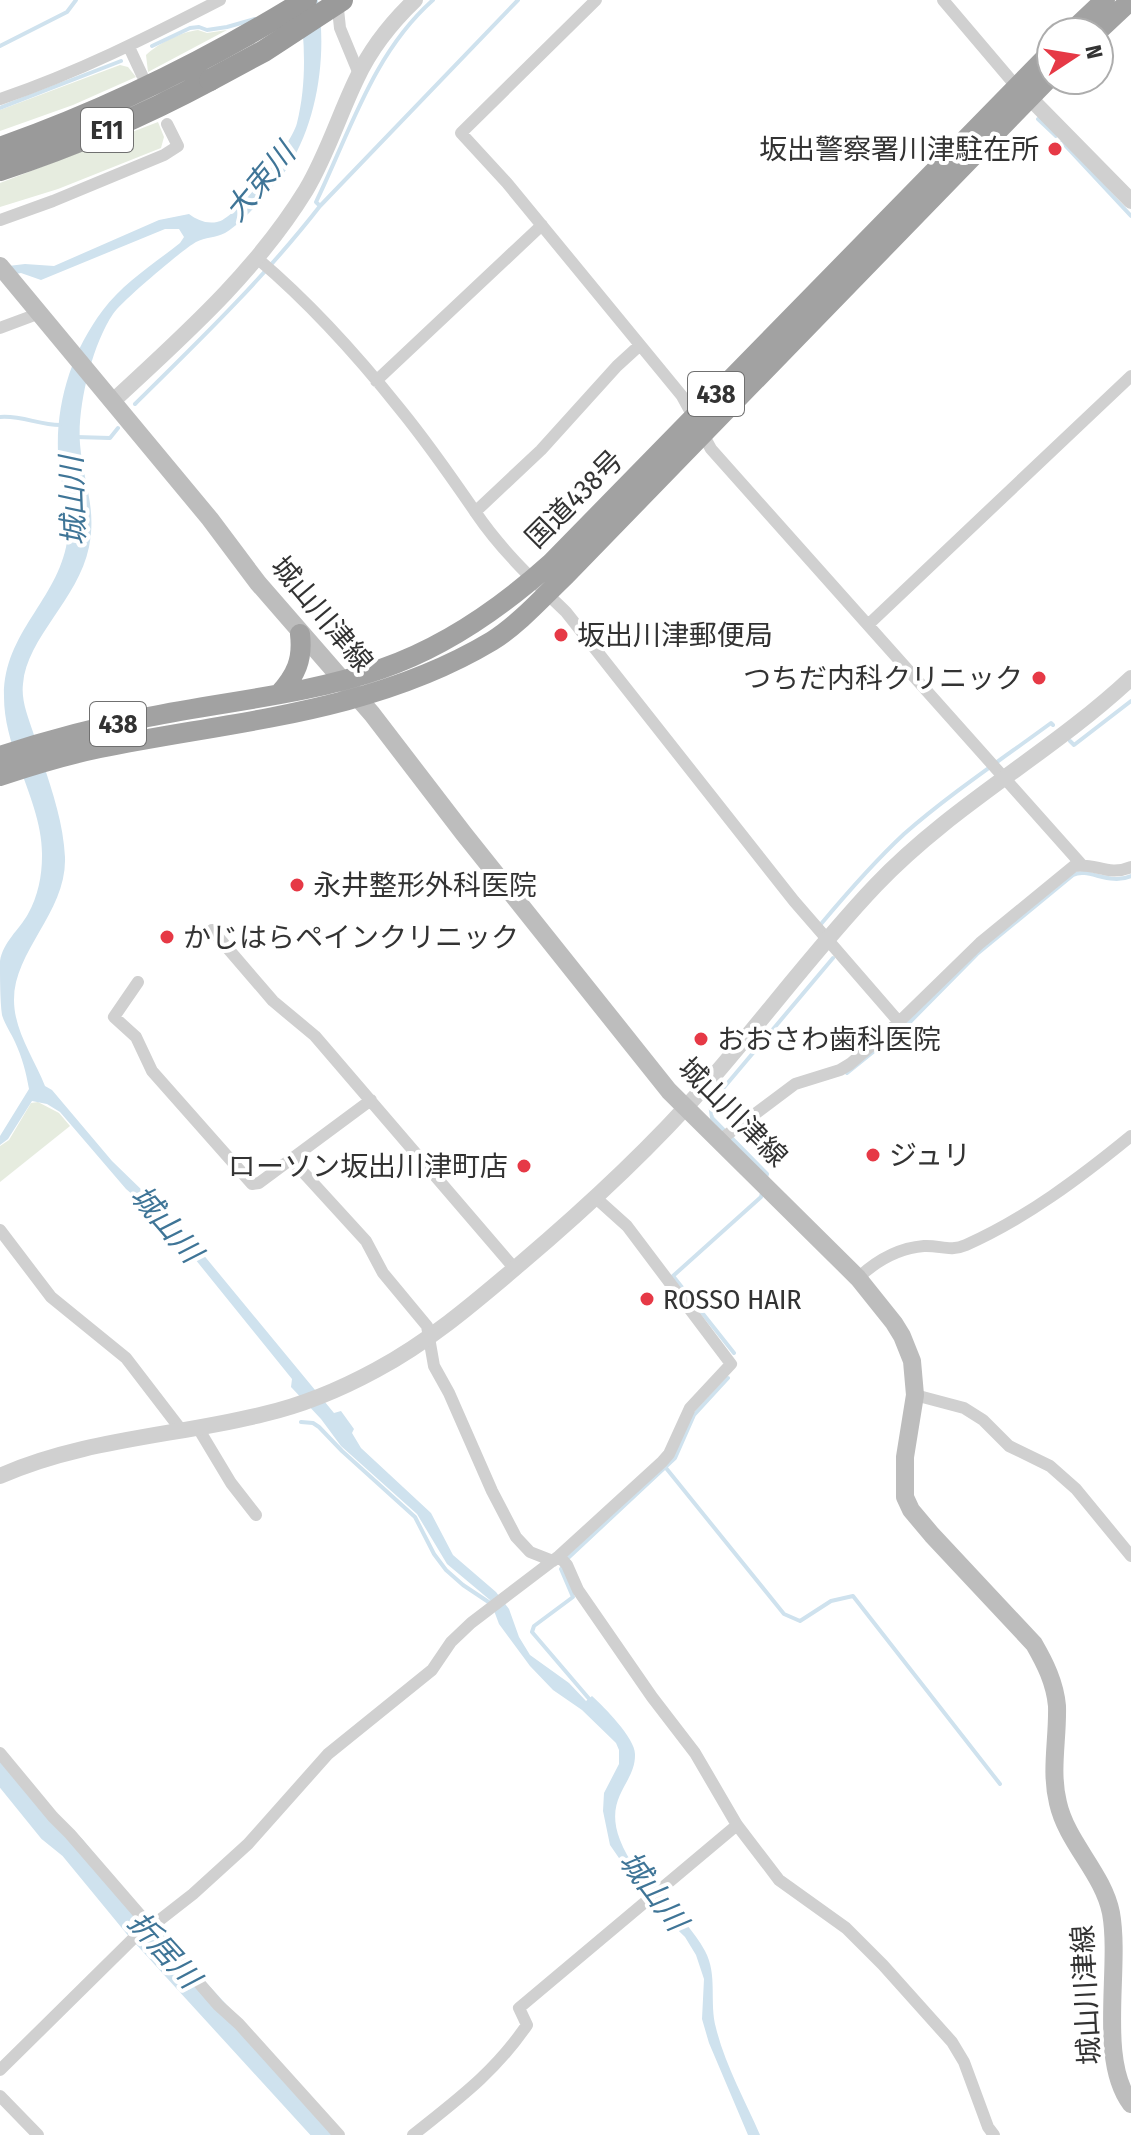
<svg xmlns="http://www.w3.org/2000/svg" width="1131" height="2135" font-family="'Fira Sans Condensed','Noto Sans JP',sans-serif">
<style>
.green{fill:#e6ecdf}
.water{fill:#cfe2ee}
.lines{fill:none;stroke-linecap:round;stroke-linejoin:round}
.stream{stroke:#cfe2ee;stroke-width:4}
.river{stroke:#cfe2ee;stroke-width:26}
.minor{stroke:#d0d0d0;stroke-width:12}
.tertiary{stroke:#d0d0d0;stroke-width:16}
.secondary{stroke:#bdbdbd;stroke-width:18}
.trunk{stroke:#a2a2a2;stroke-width:20}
.motorway{stroke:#9a9a9a;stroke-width:22}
.motorway-bridge{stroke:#9a9a9a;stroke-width:22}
.poi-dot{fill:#e63946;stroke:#fff;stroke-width:3}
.labels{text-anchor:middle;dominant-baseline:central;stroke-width:8;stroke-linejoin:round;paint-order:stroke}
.shield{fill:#fff;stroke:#707070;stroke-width:2}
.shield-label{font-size:26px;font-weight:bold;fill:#333}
.poi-label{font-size:28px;fill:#333;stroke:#fff;text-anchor:start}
.street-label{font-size:28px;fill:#333;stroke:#fff}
.water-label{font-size:30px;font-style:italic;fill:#3f7597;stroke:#fff}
</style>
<rect width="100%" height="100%" fill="#fff"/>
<path class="green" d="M198 30 207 33 227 30 148 72 146 55C159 43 181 32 198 30Z
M120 65 128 67 136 77 73 105 0 131V110Z
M158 122 164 137 161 148 58 189 0 207V183Z
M38 1102 59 1113 70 1126 0 1182V1146L9 1140 31 1103Z"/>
<path class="water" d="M299 0H318C327 54 318 119 289 166 282 176 273 185 265 195 254 208 241 223 225 233 216 238 205 237 196 242 182 250 122 301 113 314 92 345 77 407 80 444 83 482 97 507 89 547 78 600 27 637 23 684 21 700 28 717 33 732 45 772 63 814 65 857 67 912 14 950 14 1000 14 1031 34 1058 45 1086L52 1090 112 1161 183 1230 334 1413 341 1411 354 1429 352 1433 361 1448 431 1513 453 1555 496 1592 509 1609 519 1637 530 1655 569 1683 586 1701 592 1696C604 1707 635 1738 635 1754 636 1784 603 1796 620 1840 635 1881 684 1911 705 1951 718 1975 709 2002 716 2028 725 2065 745 2100 760 2135H748L709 2043 702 2019 704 1979 696 1955 685 1937 650 1903 610 1845 603 1811 604 1793 619 1764V1750L616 1743 582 1710 553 1690 530 1666 499 1624 490 1600 447 1564 417 1514 341 1446 321 1419 291 1387 292 1379 195 1259 155 1214 126 1189 60 1112 47 1104 32 1101 8 1139 0 1145V1136L29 1089C26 1072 22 1057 15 1042 11 1033 5 1025 2 1015 0 1001 0 975 0 961 3 942 19 930 28 914 38 896 42 876 42 856 43 803 4 752 4 697 3 633 57 601 67 542 72 511 59 483 58 452 56 402 72 351 103 310 122 284 155 263 180 243L184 237 179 229H165L41 280 21 273 0 277V267L25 264 54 266 159 220 189 214C197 220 206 224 217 222 237 219 292 143 297 123 307 83 305 40 299 0Z"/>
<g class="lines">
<path class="stream" d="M0 46 67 12 76 0
M152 46 190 28 199 27 207 30 227 27 255 19
M0 108 121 61
M1038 119 1056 136
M1062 142 1131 216
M320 206 518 0
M135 404C200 340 264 278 320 206L316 202C350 132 373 53 433 0
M0 417C21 415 39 425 60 425
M76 437 110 438 118 428
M1070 741 1074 745 1131 701
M821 924C847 893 874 862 904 834 950 794 1002 759 1051 723L1053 725
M847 1073 909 1023 977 954 1073 875C1088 867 1109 886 1131 876
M766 1177 767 1174 712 1118 710 1104 833 958
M734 1353 673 1276 761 1197 762 1193
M301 1422 313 1423 319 1427 342 1451 415 1517 434 1554 446 1570 463 1585 493 1605
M666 1468 784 1614 800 1621 831 1601 853 1596 1000 1784
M567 1559 675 1458 694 1415 728 1378
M563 1566 561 1569 573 1597 534 1626 532 1632 591 1701"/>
<path class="river" d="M0 1767 51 1830 72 1847 137 1926 328 2135"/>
<path class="minor" d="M337 0 340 28 359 74
M596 0 461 133 507 183 682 396 711 449 1081 864
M943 0 1016 86
M129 47 142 75
M0 99C77 73 148 37 220 0
M0 220 53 201 164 155 178 146 167 124
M258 259C311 304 357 355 400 409 427 442 452 478 476 513 501 550 534 581 566 612L794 901 899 1022
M0 328 40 313
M376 381 542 225
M475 512 541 450 617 366 640 345
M869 624 1131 376
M212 930 273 1001 315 1036 515 1269
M138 982 114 1017 136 1037 152 1071 252 1184 259 1183 371 1100
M720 1140 795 1084 840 1070 850 1064 899 1022 980 943 1074 866C1095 862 1108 877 1131 867
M292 1160 366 1241 383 1273 427 1326 434 1366 449 1393 492 1491 516 1537 530 1552 553 1561
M0 1230 51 1297 126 1358 182 1431
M858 1278C876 1261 899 1248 924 1246 940 1245 950 1252 966 1245 1025 1219 1081 1177 1131 1136
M915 1395 964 1408 983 1420 1009 1446 1050 1466 1076 1489 1131 1556
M198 1428 231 1483 256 1515
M559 1556 567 1565 578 1590 652 1697 695 1753 737 1825 779 1880 846 1928 883 1965 952 2042 964 2062 988 2127 994 2135
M0 1753 53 1817 70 1834 218 2005 239 2024 339 2135
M152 1926 193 1894 248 1844 328 1754 432 1670 451 1642 471 1623 559 1556 662 1462 669 1454 690 1408 731 1364 627 1226 597 1199
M0 2070 148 1924
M0 2096 38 2135
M413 2135C458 2099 494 2073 527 2025L519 2008 737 1825"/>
<path class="tertiary" d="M1024 92 1131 201
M112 402C183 336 255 273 306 190 327 155 339 115 357 78 370 50 392 22 415 0
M0 1476C83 1439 176 1436 264 1414 303 1405 341 1389 376 1370 430 1341 474 1303 520 1264 586 1208 648 1151 705 1086 763 1020 816 948 876 885 952 805 1051 753 1131 678"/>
<path class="secondary" d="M0 266 210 519 258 583 372 714 464 834 669 1091 858 1278 894 1323 902 1336 912 1361 915 1395 905 1457V1497L911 1510 932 1535 1034 1644C1045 1663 1055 1683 1057 1706 1058 1739 1050 1771 1058 1803 1067 1843 1103 1873 1111 1913 1121 1969 1097 2059 1131 2104"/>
<path class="trunk" d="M1071 32 1105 0
M1097 32 1131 0
M279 694C296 675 303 660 300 634
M0 756C48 740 98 727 148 717 226 701 305 695 381 669 445 647 501 608 551 563L1051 52
M0 776C33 765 66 755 100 748 233 721 372 713 492 641 519 624 542 598 565 576L1051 76"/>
<path class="motorway" d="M0 148C108 110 209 60 306 0
M0 170C73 146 143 116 210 80"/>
<path class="motorway-bridge" d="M210 80 264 51 342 0"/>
</g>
<g class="poi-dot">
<circle cx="1055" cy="149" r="8"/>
<circle cx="561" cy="635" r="8"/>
<circle cx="1039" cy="678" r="8"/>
<circle cx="297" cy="885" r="8"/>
<circle cx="167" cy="937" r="8"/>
<circle cx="701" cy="1039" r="8"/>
<circle cx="873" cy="1155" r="8"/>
<circle cx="524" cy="1166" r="8"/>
<circle cx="647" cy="1299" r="8"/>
</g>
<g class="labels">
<g class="shield">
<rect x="81" y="108" width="52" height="44" rx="6"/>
<rect x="688" y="372" width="56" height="44" rx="6"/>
<rect x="90" y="702" width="56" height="44" rx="6"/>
</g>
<g class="shield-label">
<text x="107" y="130">E11</text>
<text x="716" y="394">438</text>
<text x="118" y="724">438</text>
</g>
<g class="poi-label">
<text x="1039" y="149" text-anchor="end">坂出警察署川津駐在所</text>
<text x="577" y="635">坂出川津郵便局</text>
<text x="1023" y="678" text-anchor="end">つちだ内科クリニック</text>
<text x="313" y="885">永井整形外科医院</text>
<text x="183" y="937">かじはらペインクリニック</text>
<text x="717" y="1039">おおさわ歯科医院</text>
<text x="889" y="1155">ジュリ</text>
<text x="508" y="1166" text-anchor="end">ローソン坂出川津町店</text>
<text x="663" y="1299">ROSSO HAIR</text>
</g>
<g class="street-label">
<text transform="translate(574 499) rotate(-45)">国道438号</text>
<text transform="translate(322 614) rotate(50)">城山川津線</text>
<text transform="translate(733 1112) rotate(45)">城山川津線</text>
<text transform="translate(1086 1995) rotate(-93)">城山川津線</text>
</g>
<g class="water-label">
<text transform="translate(260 182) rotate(-50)">大束川</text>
<text transform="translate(73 501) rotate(-92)">城山川</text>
<text transform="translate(166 1224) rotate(49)">城山川</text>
<text transform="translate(653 1891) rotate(53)">城山川</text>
<text transform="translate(164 1950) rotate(48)">折居川</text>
</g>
</g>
<g transform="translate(1075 56) rotate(78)"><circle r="38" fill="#ffffff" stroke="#adadad" stroke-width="2"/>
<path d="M0-6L14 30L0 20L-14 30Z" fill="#e63946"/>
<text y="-12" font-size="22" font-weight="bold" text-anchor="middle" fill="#333333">N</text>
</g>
</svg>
